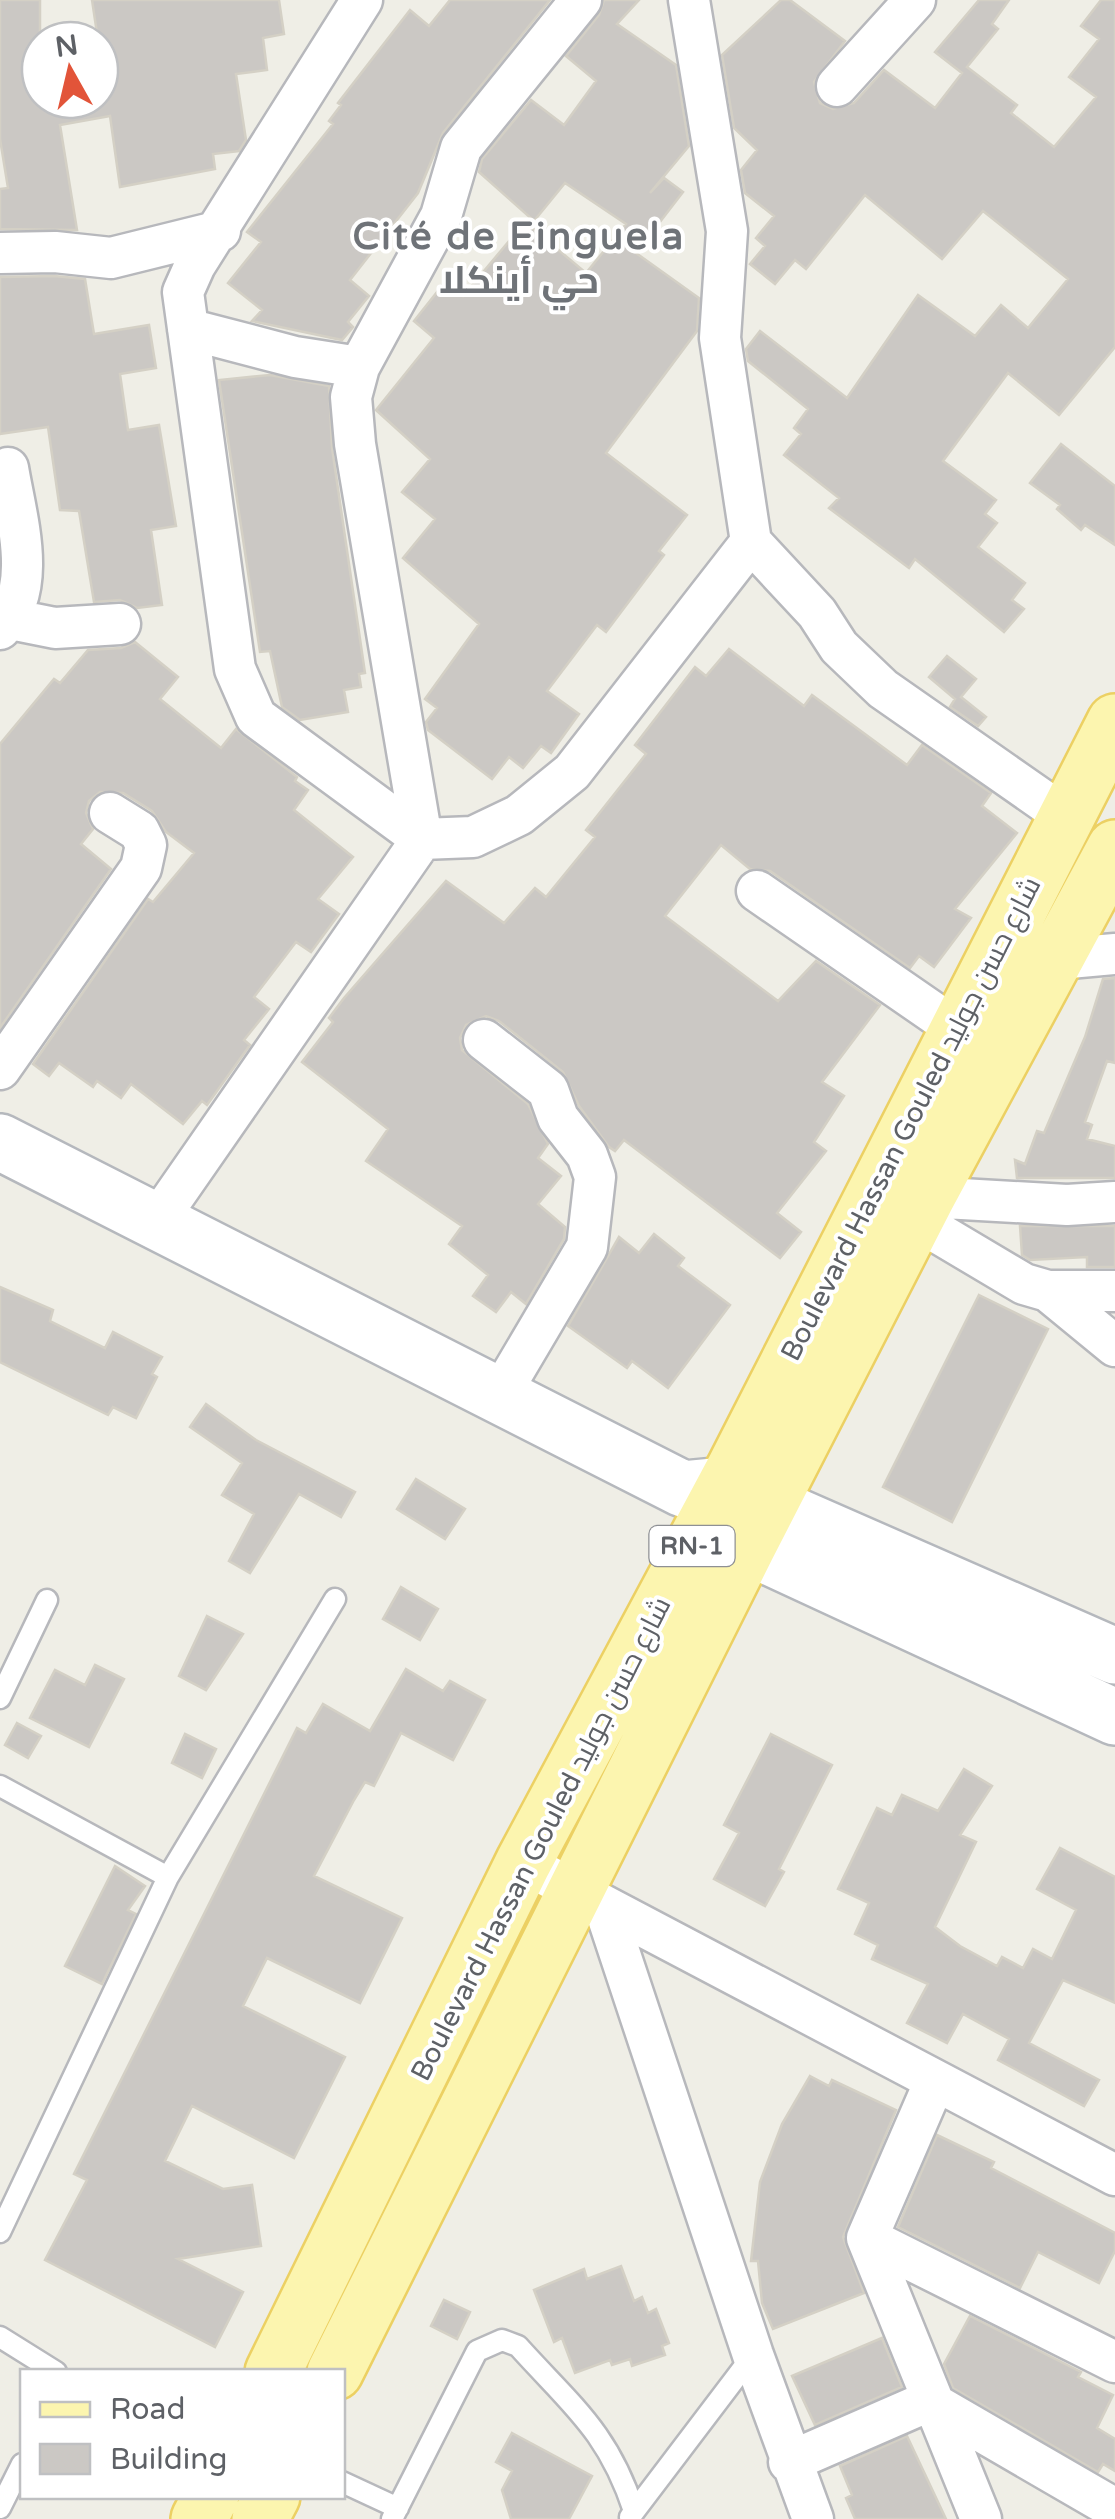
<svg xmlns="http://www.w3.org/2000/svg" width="1115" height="2519" font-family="'Varela Round',Cairo,sans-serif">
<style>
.building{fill:#cbc8c4;stroke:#d4d0c5;stroke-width:2.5}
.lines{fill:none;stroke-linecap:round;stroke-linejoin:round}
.lane-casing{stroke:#b7b8bc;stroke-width:25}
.street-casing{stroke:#b7b8bc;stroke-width:45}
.secondary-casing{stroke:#b5b8bd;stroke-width:60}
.primary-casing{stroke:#ecd063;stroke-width:60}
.lane{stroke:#fff;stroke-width:20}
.street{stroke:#fff;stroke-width:40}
.secondary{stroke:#fff;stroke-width:55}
.primary{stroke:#fcf5af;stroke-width:55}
.labels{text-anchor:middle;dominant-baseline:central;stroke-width:8;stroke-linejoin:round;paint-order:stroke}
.shield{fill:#fff;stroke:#8e9094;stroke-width:2.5}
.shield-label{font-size:25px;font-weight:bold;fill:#5e6166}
.street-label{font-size:28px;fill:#5e6166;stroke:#fff}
.district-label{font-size:38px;font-weight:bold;letter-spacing:2.5px;fill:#6f7378;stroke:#fff}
</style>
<rect width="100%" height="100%" fill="#efeee6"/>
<path class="building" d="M0 0H40V100H107L92 0H279L284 34 263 38 267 70 236 74 246 140 239 151 213 154 215 169 120 187 110 116 60 125 77 230 0 229V189L8 188 0 139Z
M450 0H550L443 133 418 193 350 280 369 296 348 322 353 327 342 340 252 321 262 310 228 283 261 242 247 232 333 124 329 121 341 105 338 103 410 10 429 26Z
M604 0H639L617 24 676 65 689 146 650 193 664 178 683 192 636 253 699 298 697 331 606 453 687 515 659 551 664 555 606 632 597 625 547 691 579 714 551 753 541 746 523 768 509 757 492 779 428 730 426 722 437 708 425 699 479 624 403 558 435 519 402 492 430 459 376 410 434 338 414 321 445 282 463 296 525 222 586 273 626 224 565 183 534 221 479 172 482 159 531 100 564 125 596 81 566 56 599 15Z
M781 0H790L845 41 814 82 820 103 833 109 854 103 884 70 935 108 962 73 935 52 979 0H1009L992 24 998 29 967 67 1017 105 1011 113 1054 147 1096 97 1069 77 1099 39 1081 26 1101 0H1115V347L1059 415 1008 373 943 461 996 500 985 514 997 523 978 547 1025 583 1012 600 1024 609 1004 632 915 559 909 568 829 508 839 498 784 455 801 434 794 428 808 409 748 361 746 349 760 331 847 398 918 295 975 336 1001 305 1028 328 1068 279 983 211 942 259 865 195 806 269 795 260 775 284 750 264 765 246 756 238 774 216 745 193 741 170 757 150 734 128 722 55Z
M54 276 85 279 94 334 149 325 156 368 120 374 128 430 159 425 176 526 151 530 162 605 137 608 120 600 94 602 79 511 60 510 48 427 0 434V277Z
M270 375 329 386 332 448 365 673 359 674 361 687 344 690 348 712 300 720 282 707 270 651 260 652 219 380Z
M1061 444 1115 486V545L1085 525 1081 530 1057 509 1060 505 1030 483Z
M135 642 178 677 160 699 221 748 236 729 297 777 295 781 308 790 294 810 353 857 318 899 339 914 311 952 296 942 254 997 269 1009 244 1040 250 1045 207 1105 202 1101 183 1124 131 1084 121 1098 97 1081 93 1087 59 1063 49 1076 33 1064 148 899 153 902 194 853 166 832 152 811 123 793 100 792 89 801 86 813 93 829 81 844 111 869 0 1028V744L54 679 60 683 88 650 121 648Z
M729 649 804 706 812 695 907 765 922 745 991 793 982 806 1017 833 955 909 971 918 934 967 919 956 910 968 770 871 750 869 721 845 665 916 778 1001 816 961 880 1005 822 1082 844 1096 814 1142 826 1151 777 1213 801 1232 780 1258 624 1140 615 1151 609 1147 579 1106 563 1072 499 1021 486 1016 466 1025 460 1038 462 1050 528 1104 548 1144 538 1158 561 1176 538 1204 565 1227 564 1239 526 1304 511 1292 496 1312 473 1296 488 1275 449 1244 462 1226 366 1161 388 1129 302 1062 333 1022 329 1018 344 998 446 881 504 923 535 888 546 897 595 837 586 830 646 754 635 745 695 667 706 676Z
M947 656 976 679 961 697 986 717 978 726 950 707 955 699 929 677Z
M1115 978V1063L1107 1061 1085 1122 1092 1125 1087 1139 1115 1146V1178H1017L1015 1160 1025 1164 1037 1131 1044 1133 1085 1037 1103 979Z
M1020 1226H1115V1267H1087V1257L1030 1260 1022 1255Z
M654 1234 684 1258 678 1266 730 1305 668 1388 632 1361 627 1368 568 1326 619 1237 639 1253Z
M0 1287 53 1310 50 1321 105 1348 113 1332 162 1357 152 1374 157 1377 136 1418 113 1407 108 1415 0 1362Z
M979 1295 1048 1329 952 1522 883 1487Z
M206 1404 256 1440 355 1492 341 1517 299 1494 250 1573 229 1561 254 1514 222 1495 242 1463 190 1427Z
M416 1479 465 1509 445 1539 397 1509Z
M401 1587 438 1609 420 1640 383 1619Z
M207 1616 243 1634 206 1690 179 1676Z
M95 1665 124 1679 89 1747 30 1718 55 1670 85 1685Z
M406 1669 443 1691 450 1681 485 1700 453 1760 401 1733 374 1786 365 1782 354 1800 314 1876 402 1918 360 2003 267 1958 243 2006 345 2057 294 2158 192 2106 165 2161 223 2189 252 2185 261 2246 178 2259 243 2292 215 2347 45 2260 87 2180 74 2174 297 1728 306 1733 323 1704 370 1731Z
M17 1723 41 1736 28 1758 5 1745Z
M185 1734 216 1749 202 1778 172 1763Z
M771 1734 832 1765 779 1869 784 1872 765 1906 714 1879 739 1833 724 1825Z
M964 1769 992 1786 960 1835 976 1842 935 1927 960 1946 997 1966 1002 1957 1023 1968 1033 1949 1052 1959 1076 1910 1037 1889 1060 1848 1115 1877V2003L1063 1980 1029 2043 1099 2080 1084 2106 998 2060 1009 2039 963 2014 947 2043 907 2023 928 1984 872 1959 878 1945 855 1934 869 1903 838 1889 877 1808 892 1815 902 1795 938 1811Z
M115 1866 145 1886 128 1910 136 1914 102 1984 65 1966Z
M810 2076 829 2086 832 2080 896 2110 843 2237 864 2293 773 2329 762 2303 758 2261H751L760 2182 782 2124Z
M937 2135 994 2162 991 2168 1115 2233V2251L1099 2283 1038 2252 1020 2288 898 2227Z
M621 2266 634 2301 642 2297 648 2313 656 2309 669 2343 662 2346 665 2355 632 2366 630 2359 612 2365 610 2360 575 2373 562 2338 554 2342 534 2290 584 2269 587 2279Z
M444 2300 470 2312 457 2339 431 2326Z
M970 2316 1081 2372 1078 2377 1113 2395 1097 2428 1115 2439V2471L1103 2464 1098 2472 953 2388 944 2364Z
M882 2338 902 2387 815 2425 792 2376Z
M512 2433 592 2476 569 2519H511L502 2490 512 2471 496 2462Z
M907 2436 946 2519H855L846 2498 852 2495 840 2466Z"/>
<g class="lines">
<defs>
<path id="lane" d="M0 1698 47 1600
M0 1786 168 1877 0 2232
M168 1877 335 1599
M0 2337 56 2372
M342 2482 398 2508
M0 2508 22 2464
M630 2517 753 2355
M392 2519 477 2351 502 2340 518 2346C571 2405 608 2431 634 2511"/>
<path id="street" d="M581 0 461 148 441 216 359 367 351 397 355 444 422 839 473 837 519 815 572 772 751 542 720 338 727 231 689 0
M837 86 915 0
M0 253 55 252 111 258 220 231
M188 329 295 357 359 367
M751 542 817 613 839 647 883 689 1065 816
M10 619 55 628 120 624
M0 629C39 588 16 517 8 468
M757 891 957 1029
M1058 959 1115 954
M484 1040 548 1090 558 1118 587 1155 595 1177 587 1247 499 1396
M0 1069 141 868 146 845 139 831 110 813
M927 1197 1067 1205 1115 1202
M918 1221 1024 1284 1048 1291 1115 1346
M156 1222 422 839 256 717 235 669 183 292 195 265 362 0
M1048 1291H1115
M523 1863 1115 2175
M604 1906 753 2355 813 2519
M935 2081 867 2238 981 2519
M867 2238 1115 2362
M789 2462 929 2401 1115 2509"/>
<path id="secondary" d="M0 1142 683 1489 725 1485 1115 1656
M705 1527 1115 1717"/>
<path id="primary" d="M273 2372 523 1863 735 1467 1115 722
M335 2372 747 1548 927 1197 1115 848
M199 2519 211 2496
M260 2519 272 2496"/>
</defs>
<use href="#lane" class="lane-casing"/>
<use href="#street" class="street-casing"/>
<use href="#secondary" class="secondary-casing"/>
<use href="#primary" class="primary-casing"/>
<use href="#lane" class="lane"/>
<use href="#street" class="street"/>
<use href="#secondary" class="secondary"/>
<use href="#primary" class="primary"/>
</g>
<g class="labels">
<rect class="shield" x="649.5" y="1526" width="85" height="40" rx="8"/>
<g class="shield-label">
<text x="692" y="1546">RN-1</text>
</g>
<g class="street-label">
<text transform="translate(911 1119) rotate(-63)">Boulevard Hassan Gouled شارع حسن جوليد</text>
<text transform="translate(541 1839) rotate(-63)">Boulevard Hassan Gouled شارع حسن جوليد</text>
</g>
<g class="district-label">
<text x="519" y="237">Cité de Einguela<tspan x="519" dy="44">حي أينكلا</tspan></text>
</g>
</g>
<rect x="20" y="2369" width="325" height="130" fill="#ffffff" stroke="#bfc0c2" stroke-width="2.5"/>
<rect x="40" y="2402" width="50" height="15" fill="#fcf5af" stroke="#bfc0c2" stroke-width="2.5"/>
<text x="110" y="2419" font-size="30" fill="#5e6166">Road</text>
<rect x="40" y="2444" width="50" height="30" fill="#cbc8c4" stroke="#bfc0c2" stroke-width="2.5"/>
<text x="110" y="2469" font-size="30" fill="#5e6166">Building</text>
<g transform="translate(70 70) rotate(352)"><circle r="48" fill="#ffffff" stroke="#bfc0c2" stroke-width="2.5"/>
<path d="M0-8L18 38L0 25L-18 38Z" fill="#e25439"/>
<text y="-15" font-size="28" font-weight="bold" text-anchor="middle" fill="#5e6166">N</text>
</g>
</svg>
